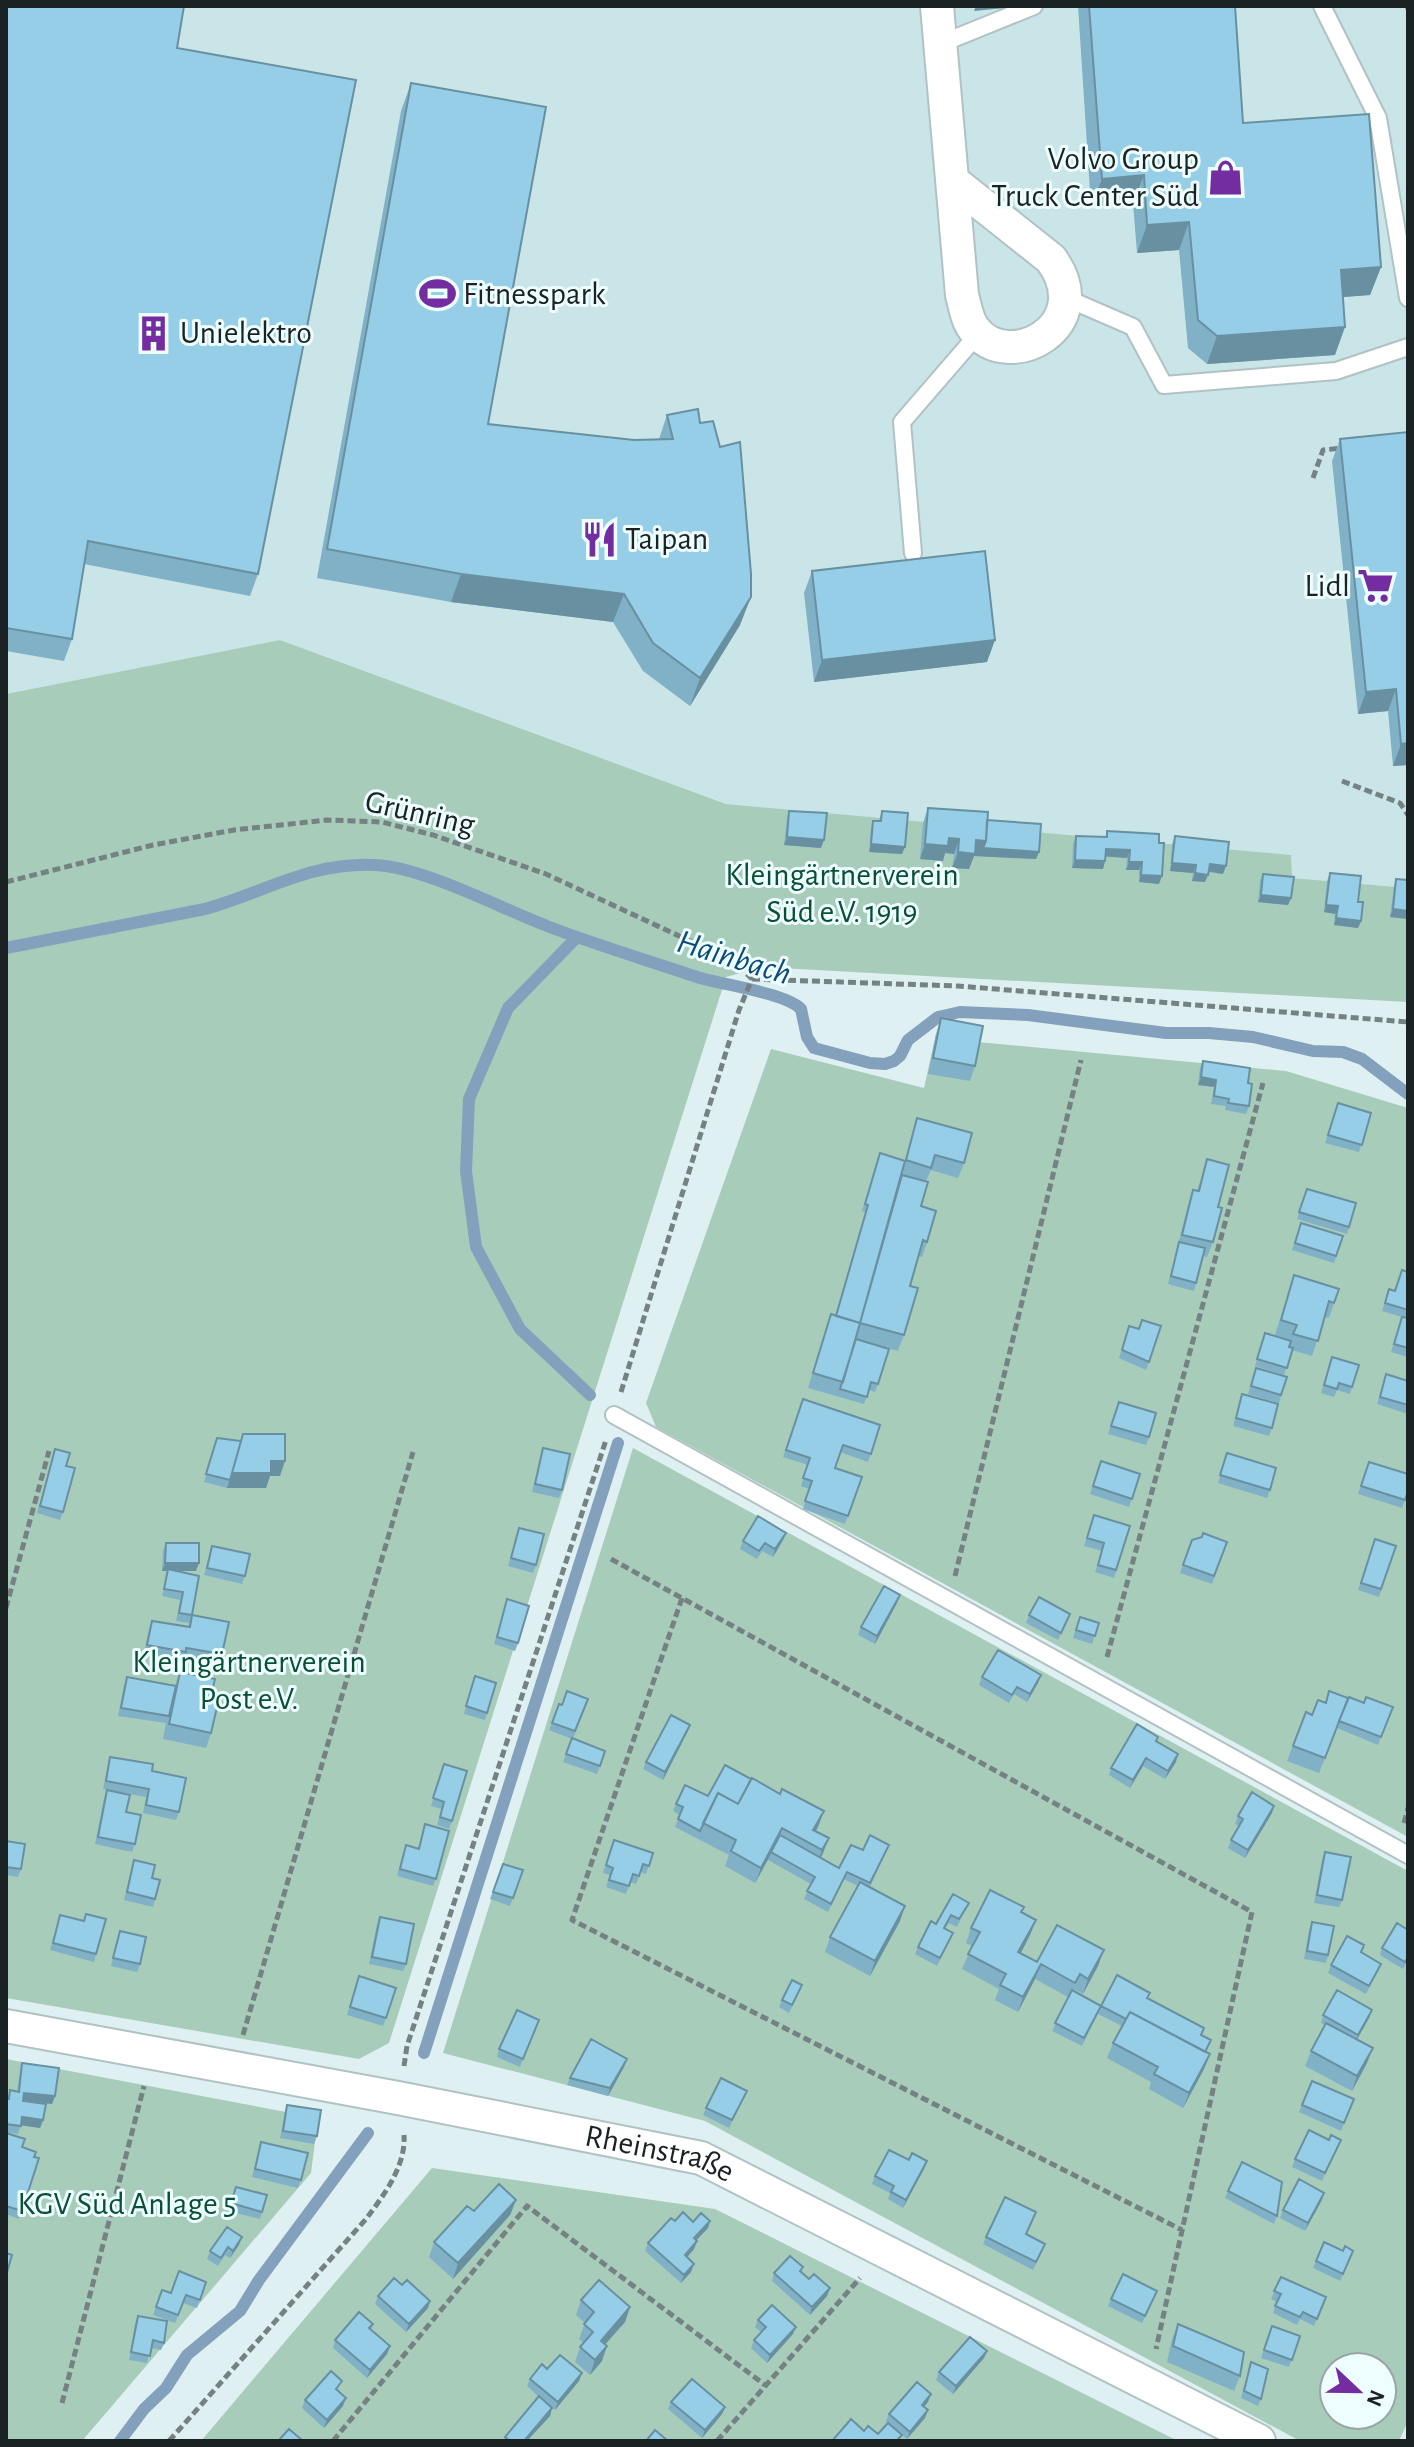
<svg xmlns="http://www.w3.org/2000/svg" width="1414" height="2447" font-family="'Alegreya Sans',sans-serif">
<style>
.built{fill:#cae5e8}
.green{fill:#a8ccba;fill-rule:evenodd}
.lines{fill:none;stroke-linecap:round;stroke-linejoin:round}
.stream{stroke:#83a1bc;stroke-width:12}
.lane-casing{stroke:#b1c2c4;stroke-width:20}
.street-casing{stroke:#b1c2c4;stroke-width:36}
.path{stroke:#758183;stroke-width:5;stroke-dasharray:8 4;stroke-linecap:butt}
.lane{stroke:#fff;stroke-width:16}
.street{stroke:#fff;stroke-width:32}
.wall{fill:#80b1c6}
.shaded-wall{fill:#6890a1}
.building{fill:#95cee6;stroke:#6890a1;stroke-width:2}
.labels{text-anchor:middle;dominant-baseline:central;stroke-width:6;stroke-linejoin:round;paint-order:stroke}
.poi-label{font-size:32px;fill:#1b2223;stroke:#eefdfe;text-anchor:start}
.street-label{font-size:32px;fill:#1b2223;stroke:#eefdfe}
.park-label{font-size:32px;fill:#084f36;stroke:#eefdfe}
.water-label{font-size:34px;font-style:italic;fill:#0c4b79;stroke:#eefdfe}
</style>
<rect width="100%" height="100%" fill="#def0f2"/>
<path class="built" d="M6 6H1408V888L1291 878 1290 855 726 804 280 640 6 694Z"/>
<path class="green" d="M280 640 726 804 1291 855 1292 878 1408 888V1002L761 967 726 977 389 2043 359 2059 6 1998V694Z
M936 1034 978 1042 1286 1071 1408 1108V1837L656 1427 646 1403 771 1049 924 1088Z
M633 1448 1408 1871V2421L1399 2441H1300L705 2121 443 2053ZM1334 2367H1382V2415H1334Z
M6 2059 318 2118 311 2173 82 2441H6Z
M432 2168 715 2209 1178 2441H201Z"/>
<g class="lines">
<path class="stream" d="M577 937 508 1008 469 1099 466 1171 476 1247 520 1329 590 1395
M6 948 205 909C266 892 309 862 375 865 423 867 500 908 547 926 596 945 647 960 697 977 723 985 785 993 801 1009L807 1037 814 1048 870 1063 885 1064 894 1061 900 1056 908 1040 938 1017 960 1012 1028 1015 1166 1033H1209L1253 1037 1313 1051 1343 1052 1362 1059 1408 1094
M424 2053 618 1443
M120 2441 144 2409 166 2388 187 2355 240 2311 259 2280 368 2133"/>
<defs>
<path id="lane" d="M1322 6 1378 118 1408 298
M940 44 1034 6
M1066 298 1133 327 1164 385 1336 371 1408 347
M913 553 902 422 978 334
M614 1415 1408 1855"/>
<g id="street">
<path d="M937 6 962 295C965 306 967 320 974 329 1008 375 1100 326 1051 259L954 182"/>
<path id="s1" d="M6 2026 398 2098 701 2158 1259 2441"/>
</g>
</defs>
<use href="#lane" class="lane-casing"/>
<use href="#street" class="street-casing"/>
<path class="path" d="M1407 6 1408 9
M1313 478 1323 450 1343 448
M1342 781 1400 803 1408 815
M6 882 153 845 234 830 327 820 382 822 433 835 546 874 735 962 752 979
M752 979 958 986 1408 1022
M621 1392 739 1010 752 979
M611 1559 1252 1912 1156 2349
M955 1576 1081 1060
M682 1598 572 1920 1182 2230
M6 1608 49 1451
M1107 1657 1263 1083
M1404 1823 1408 1808
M243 2035 413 1452
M404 2066 407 2046 606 1440
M62 2403 144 2086
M169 2441 366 2219C384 2195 406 2166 404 2135
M333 2441 527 2206 765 2385
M717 2441 860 2278"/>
<use href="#lane" class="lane"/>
<use href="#street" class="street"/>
</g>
<path class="wall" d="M6 6 177 48 258 574 250 596 84 564 72 639 64 661 6 651Z
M1078 6H1235L1243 123 1381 267 1370 295 1343 297 1335 355 1207 364 1188 348 1179 250 1137 253 1133 203 1091 207Z
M411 83 488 424 634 440 659 439 667 415 740 625 690 706 643 671 613 622 451 602 317 578 401 111Z
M1408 432V765L1393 766 1388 711 1358 714 1332 461 1340 439Z
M812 571 987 662 814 682 804 593Z
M928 808 987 820 1039 852 1036 859 974 856 969 869 952 868 954 854 945 853 943 861 920 859 923 823Z
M789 811 821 848 784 845 787 818Z
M882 811 902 854 869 852 871 828 873 821H879Z
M1107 831 1159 834V884L1139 882V870H1126L1127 858 1106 857 1103 869 1072 868 1073 844 1076 836 1105 837Z
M1175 836 1223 874 1208 872 1205 882 1192 881 1193 873 1170 871 1172 844Z
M1330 873 1358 902 1361 921 1358 928 1334 925 1335 914 1324 912 1327 881Z
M1263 874 1291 898 1288 905 1258 902 1260 881Z
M1396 879 1408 880V919L1390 917 1394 886Z
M941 1018 975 1066 970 1081 928 1074 936 1034Z
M1203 1061 1248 1083 1249 1106 1246 1114 1225 1110 1226 1106 1211 1104 1214 1087 1198 1085 1200 1068Z
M1338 1103 1371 1113 1359 1152 1325 1143Z
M917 1118 964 1163 958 1178 931 1170 926 1181 921 1206 927 1242 922 1257 918 1256 910 1286 904 1335 898 1351 856 1338 889 1349 875 1392 869 1390 864 1404 808 1388 831 1314 835 1316 866 1212 862 1211 877 1161H905Z
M1207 1159 1218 1207 1213 1242 1207 1257 1203 1256 1194 1291 1168 1284 1188 1205 1193 1190 1197 1191Z
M1307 1189 1349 1227 1347 1234 1297 1219Z
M1301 1223 1343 1236 1334 1263 1292 1250Z
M1408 1272V1357L1391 1352 1402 1317 1382 1311 1389 1289 1395 1291Z
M1294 1275 1339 1289 1329 1318 1325 1317 1312 1356 1292 1350 1284 1375 1255 1366 1265 1333 1291 1340 1275 1335Z
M1142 1320 1161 1326 1146 1370 1119 1358 1129 1326 1138 1329Z
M1332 1357 1359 1365 1350 1394 1337 1390 1334 1397 1321 1393Z
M1386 1374 1408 1381V1414L1377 1404Z
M1253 1376 1287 1377 1279 1403 1248 1394Z
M1242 1394 1272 1428 1269 1436 1233 1426Z
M803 1399 880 1425 868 1462 840 1452 835 1468 862 1477 845 1524 803 1509 809 1489 801 1486 808 1465 783 1457Z
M1119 1402 1149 1437 1146 1445 1108 1434Z
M217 1438 280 1476H270L266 1488H227L204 1482Z
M543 1448 562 1490 559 1498 532 1492Z
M55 1449 63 1512 60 1520 37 1513Z
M1227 1453 1270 1490 1267 1498 1218 1483Z
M1101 1461 1140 1474 1129 1507 1090 1494Z
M1369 1462 1408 1491 1402 1508 1358 1494Z
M1094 1515 1130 1526 1114 1578 1095 1572 1102 1551 1084 1546Z
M519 1528 536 1565 533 1573 508 1566Z
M786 1533 783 1540 773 1557 762 1551 757 1559 740 1549 743 1541Z
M1375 1539 1396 1546 1379 1597 1358 1590Z
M1192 1540 1227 1542 1212 1584 1180 1573Z
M166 1543 196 1571H174L192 1615 222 1654 220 1662 185 1656 183 1660 144 1653 149 1628 152 1621 188 1627 189 1623 176 1621 180 1600 162 1596 168 1571H162L163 1551Z
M212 1546 245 1576 242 1584 204 1575Z
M507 1599 518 1643 515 1651 494 1644Z
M897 1603 875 1644 858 1635 861 1627Z
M1070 1614 1058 1640 1026 1623 1029 1615Z
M1080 1617 1099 1623 1092 1644 1073 1638Z
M180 1672 212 1692 211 1733 206 1748 163 1739 166 1723 118 1716 124 1685 127 1677 175 1685Z
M982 1677 1038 1683 1027 1702 1014 1694 1009 1703 979 1685Z
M472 1684 487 1713 485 1720 464 1714Z
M1348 1698 1364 1703 1393 1707 1378 1745 1337 1728 1319 1773 1287 1761 1306 1712 1312 1715 1326 1703Z
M588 1699 573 1739 605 1751 597 1774 563 1762 572 1739 549 1730 559 1704 562 1705Z
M690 1725 663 1780 643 1769 646 1762Z
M1158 1737 1157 1742 1176 1762 1165 1779 1143 1766 1130 1788 1109 1775 1111 1768Z
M110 1757 179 1812 176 1820 143 1813 146 1797 103 1789 108 1764Z
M444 1764 452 1821 449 1829 437 1825 442 1809 431 1806Z
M107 1790 126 1812 135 1844 132 1852 95 1844 104 1798Z
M780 1794 824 1811 816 1831 823 1853 821 1858 839 1868 863 1850 889 1845 870 1887 900 1921 870 1976 825 1952 830 1937 858 1886 844 1879 828 1912 804 1899 811 1884 768 1860 769 1858 755 1883 725 1866 729 1855 675 1827 680 1815 673 1811 676 1804 708 1796Z
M1272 1813 1245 1858 1228 1848 1231 1840 1239 1826 1235 1824 1238 1816Z
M425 1824 436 1879 433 1886 397 1876 403 1853 418 1848Z
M614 1840 653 1853 646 1874 641 1872 636 1884 630 1882 626 1894 606 1887 610 1875 603 1873Z
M6 1841 21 1869 18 1877 6 1875Z
M1325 1852 1342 1900 1339 1907 1314 1903 1322 1860Z
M134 1860 152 1878 155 1899 153 1907 124 1900Z
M503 1864 523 1870 510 1906 490 1899Z
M969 1903 957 1927 949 1923 945 1929 953 1933 937 1966 915 1954 918 1947 936 1924Z
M1024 1907 1022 1913 1036 1920 1030 1935 1020 1954 1037 1962 1098 1966 1083 1994 1074 1989 1073 1991 1101 2006 1150 1993 1148 1999 1202 2035 1208 2047 1206 2052 1210 2054 1204 2069 1183 2108 1149 2089 1151 2082 1107 2058 1113 2043 1122 2026 1098 2014 1082 2046 1052 2031 1068 1997 1035 1979 1018 2012 995 2000 999 1989 962 1969 972 1946 966 1943 971 1928Z
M86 1914 96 1954 94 1962 50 1950 60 1915 83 1921Z
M380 1917 406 1964 403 1971 369 1964 377 1924Z
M1312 1922 1328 1955 1326 1963 1304 1959 1309 1930Z
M1408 1930V1960L1403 1969 1380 1955 1382 1948Z
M120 1931 140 1964 137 1972 111 1966Z
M1364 1945 1362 1953 1381 1964 1366 1994 1328 1973 1331 1965Z
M359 1976 396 1988 383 2026 347 2015Z
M799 1992 789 2013 779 2007 782 2000Z
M1372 2010 1369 2018 1357 2039 1367 2063 1352 2091 1305 2066 1311 2051 1325 2025 1321 2023 1323 2015Z
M539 2020 520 2067 497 2057 499 2049Z
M22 2063 55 2096 52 2104 23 2100 43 2120 40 2128 21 2125 18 2134 6 2132V2098L7 2099 10 2090 17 2091 20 2071Z
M624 2067 608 2096 567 2085 570 2078Z
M1312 2081 1354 2099 1341 2131 1299 2112Z
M747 2091 729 2128 703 2115 706 2108Z
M287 2105 317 2136 314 2144 280 2138 285 2112Z
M6 2133 34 2157 39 2158 19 2219 6 2214Z
M1329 2140 1338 2147 1322 2181 1292 2167 1295 2159Z
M261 2142 301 2180 298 2188 252 2177Z
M909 2160 927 2161 903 2208 888 2199 890 2193 872 2184 875 2176Z
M236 2187 262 2212 260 2219 228 2211Z
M1228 2191 1277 2216 1274 2224 1225 2198Z
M1324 2193 1305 2231 1280 2218 1283 2210Z
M516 2200 510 2215 453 2279 429 2257 434 2242 474 2211Z
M1033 2220 1026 2234 1045 2244 1033 2270 983 2244 986 2237Z
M675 2221H710L708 2228 696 2240 697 2241 694 2249 687 2257 691 2272 681 2283 645 2251 648 2243Z
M239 2245 230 2258 225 2255 218 2266 207 2259 210 2251Z
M1351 2258 1340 2281 1313 2268 1316 2261Z
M774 2273 809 2279 830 2288 827 2296 810 2315 772 2281Z
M1281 2277 1326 2297 1314 2326 1300 2319 1297 2325 1273 2313 1277 2302 1271 2299Z
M206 2282 197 2308 183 2303 175 2323 153 2315 162 2290 171 2293Z
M402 2285 430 2301 428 2308 406 2332 375 2304 378 2296Z
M1111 2299H1154L1142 2323 1108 2306Z
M581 2300 630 2307 625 2322 605 2344 602 2361 590 2375 575 2362 580 2347 584 2343 579 2339 585 2323 576 2315Z
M138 2316 164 2343 161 2350 151 2348 147 2363 129 2360 135 2324Z
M758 2320 793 2334 767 2363 751 2348 754 2340 761 2332 755 2327Z
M373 2324 371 2330 390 2346 387 2354 367 2378 333 2348 335 2340Z
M1178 2324 1240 2376 1234 2391 1167 2362 1172 2339Z
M1272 2326 1300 2336 1289 2367 1261 2358Z
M984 2358 953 2394 936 2380 939 2372Z
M1251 2362 1261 2399 1258 2406 1241 2398Z
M547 2369 582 2373 579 2381 555 2410 546 2402 552 2408 550 2416 527 2441H503L505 2437 539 2397 527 2386 530 2379Z
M340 2389 338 2391 343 2406 324 2428 302 2408 305 2400Z
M931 2394 928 2402 924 2407 928 2410 925 2418 907 2439 902 2435 900 2441H832L864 2431 878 2434 896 2430 886 2421 889 2414Z
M671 2402 725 2407 722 2414 702 2438 668 2409Z"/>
<path class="shaded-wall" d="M976 6H1006L1005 8 974 11Z
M1144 175 1133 203 1091 207 1102 179Z
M1189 222 1179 250 1137 253 1147 225Z
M1381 267 1370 295 1331 298 1341 270Z
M1345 327 1335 355 1207 364 1217 336Z
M461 574 624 594 613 622 451 602Z
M751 597 740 625 690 706 700 678Z
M995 640 987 662 814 682 822 660Z
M1396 689 1388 711 1358 714 1366 692Z
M1408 743V765L1393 766 1401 744Z
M787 837 824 840 821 848 784 845Z
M949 838 959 839 954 854 945 853 943 861 920 859 925 844Z
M976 840 986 841 1039 852 1036 859 974 856 969 869 952 868 958 852Z
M871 844 905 847 902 854 869 852Z
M1106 849 1130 850 1127 858 1103 856Z
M1075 860 1105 861 1103 869 1072 868Z
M1129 862H1142L1139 870H1126Z
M1172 863 1196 865 1193 873 1170 871Z
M1210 864 1226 866 1223 874 1207 871Z
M1195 873 1208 875 1205 882 1192 881Z
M1141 875 1162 876 1159 884 1139 882Z
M1261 895 1291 898 1288 905 1258 902Z
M1326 905 1338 906 1335 914 1324 912Z
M1393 909 1408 911V919L1390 917Z
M1336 918 1361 921 1358 928 1334 925Z
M1201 1077 1216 1080 1214 1087 1198 1085Z
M271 1461H285L280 1476H270L266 1488H227L232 1473Z
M786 1533 783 1540 773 1557 775 1549Z
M165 1563H199L196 1571H162Z
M900 1595 897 1603 875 1644 877 1636Z
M1041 1675 1038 1683 1027 1702 1030 1694Z
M690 1725 687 1733 663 1780 665 1772Z
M1178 1754 1176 1762 1165 1779 1168 1771Z
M1146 1758 1143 1766 1130 1788 1133 1780Z
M1274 1806 1272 1813 1245 1858 1248 1850Z
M824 1811 818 1827 808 1845 813 1830Z
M782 1828 777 1843 755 1883 761 1868Z
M829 1838 823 1853 817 1865 822 1850Z
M905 1906 900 1921 870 1976 875 1961Z
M1036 1920 1030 1935 1013 1968 1018 1952Z
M1104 1950 1098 1966 1083 1994 1088 1979Z
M1041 1964 1035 1979 1018 2012 1023 1997Z
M1372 2010 1369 2018 1355 2043 1358 2035Z
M1373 2048 1367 2063 1352 2091 1357 2076Z
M1210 2054 1204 2069 1183 2108 1189 2093Z
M627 2059 624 2067 608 2096 610 2088Z
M24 2093 55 2096 52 2104 21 2100Z
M22 2117 43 2120 40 2128 19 2125Z
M927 2161 924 2169 903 2208 906 2200Z
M1324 2193 1322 2200 1305 2231 1308 2223Z
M516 2200 510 2215 453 2279 458 2263Z
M710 2221 708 2228 691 2246 694 2238Z
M242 2237 239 2245 230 2258 233 2251Z
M697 2241 694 2249 682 2263 685 2255Z
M694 2264 691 2272 681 2283 684 2275Z
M830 2288 827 2296 810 2315 812 2307Z
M430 2301 428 2308 406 2332 409 2324Z
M630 2307 625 2322 595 2356 601 2341Z
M796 2327 793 2334 767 2363 770 2355Z
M390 2346 387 2354 367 2378 370 2370Z
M607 2346 602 2361 590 2375 595 2360Z
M987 2351 984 2358 953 2394 956 2386Z
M582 2373 579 2381 555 2410 558 2402Z
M931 2394 928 2402 919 2412 922 2405Z
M346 2398 343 2406 324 2428 327 2420Z
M725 2407 722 2414 702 2438 705 2430Z
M552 2408 550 2416 527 2441H524Z
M928 2410 925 2418 907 2439 910 2432Z"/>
<path class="building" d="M6 6H184L177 48 356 80 258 574 88 541 72 639 6 628Z
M1089 6H1235L1243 123 1369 114 1381 267 1341 270 1345 327 1217 336 1198 320 1189 222 1147 225 1144 175 1102 179Z
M411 83 546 107 488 424 634 440 673 439 667 415 698 409 700 423 713 421 720 447 740 442 751 574V597L700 678 653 643 624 594 461 574 327 549Z
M1408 432V743L1401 744 1396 689 1366 692 1340 439Z
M985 551 995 640 822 660 812 571Z
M928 808 988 812 986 841 976 840 975 854 958 852 959 839 949 838 948 846 925 844Z
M789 811 827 813 824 840 787 837Z
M882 811 908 813 905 847 871 844 873 821H881Z
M987 820 1041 824 1039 852 983 848 986 841Z
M1107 831 1159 834V843H1164L1162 876 1141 875 1142 862H1129L1130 850 1106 849 1105 861 1075 860 1076 836 1107 837Z
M1175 836 1229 842 1226 866 1210 864 1208 875 1195 873 1196 865 1172 863Z
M1330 873 1361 876 1358 902H1363L1361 921 1336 918 1338 906 1326 905Z
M1263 874 1294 877 1291 898 1261 895Z
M1396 879 1408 880V911L1393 909Z
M941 1018 983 1026 975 1066 933 1058Z
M1203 1061 1250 1068 1248 1083 1252 1084 1249 1106 1228 1103 1229 1099 1214 1096 1216 1080 1201 1077Z
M1338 1103 1371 1113 1362 1145 1328 1135Z
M917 1118 972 1133 964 1163 935 1155 931 1168 906 1160Z
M880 1153 905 1161 860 1323 836 1316 868 1205 865 1204Z
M1207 1159 1229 1165 1218 1207 1222 1208 1213 1242 1182 1235 1193 1190 1199 1191Z
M902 1175 928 1182 921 1206 936 1211 927 1242 923 1240 910 1286 918 1288 904 1335 860 1323Z
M1307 1189 1356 1203 1349 1227 1299 1212Z
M1301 1223 1343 1236 1336 1256 1295 1243Z
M1179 1242 1205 1248 1196 1283 1171 1276Z
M1402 1270 1408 1272V1310L1385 1303 1389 1289 1395 1291Z
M1294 1275 1339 1289 1334 1303 1329 1301 1318 1341 1293 1334 1297 1325 1281 1320Z
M831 1314 860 1323 843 1382 813 1373Z
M1402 1317 1408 1318V1348L1394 1344Z
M1142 1320 1161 1326 1149 1362 1122 1350 1129 1326 1139 1329Z
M1265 1333 1291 1341 1289 1347 1293 1348 1287 1368 1257 1359Z
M856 1339 889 1349 878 1384 871 1382 867 1397 840 1389Z
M1332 1357 1359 1365 1352 1387 1339 1383 1337 1389 1324 1385Z
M1256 1368 1287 1377 1281 1395 1251 1386Z
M1386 1374 1408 1381V1405L1380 1397Z
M1242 1394 1278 1404 1272 1428 1236 1418Z
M803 1399 880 1425 871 1454 843 1445 835 1468 862 1477 848 1516 805 1501 812 1481 803 1478 810 1458 786 1450Z
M1119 1402 1156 1413 1149 1437 1111 1426Z
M243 1434H285V1461H271V1473H232Z
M217 1438 241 1441 230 1480 206 1474Z
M543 1448 570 1454 562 1490 535 1484Z
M55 1449 70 1453 66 1466 75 1468 63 1512 40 1506Z
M1227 1453 1276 1468 1270 1490 1220 1475Z
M1101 1461 1140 1474 1132 1499 1093 1486Z
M1369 1462 1408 1474V1491L1405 1500 1361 1486Z
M1094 1515 1130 1526 1116 1570 1098 1565 1104 1543 1087 1538Z
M758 1516 786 1533 775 1549 765 1543 759 1551 743 1541Z
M519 1528 544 1534 536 1565 511 1558Z
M1203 1533 1227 1542 1214 1576 1183 1565 1192 1540 1202 1537Z
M1375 1539 1396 1546 1381 1589 1361 1583Z
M166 1543H199V1563H165Z
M212 1546 250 1554 245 1576 207 1568Z
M168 1569 199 1576 192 1615 179 1613 183 1592 164 1589Z
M884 1586 900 1595 877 1636 861 1627Z
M1039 1597 1070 1614 1061 1633 1029 1615Z
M507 1599 529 1606 518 1643 497 1637Z
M192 1615 229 1622 222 1654 186 1648V1652L147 1645 152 1621 190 1627Z
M1080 1617 1099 1623 1095 1636 1076 1630Z
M998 1650 1041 1675 1030 1694 1017 1687 1012 1695 982 1677Z
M180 1672 215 1679 212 1692 220 1694 211 1733 169 1724Z
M475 1676 496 1683 487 1713 466 1706Z
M127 1677 176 1686 169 1716 121 1708Z
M567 1691 588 1699 575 1731 552 1723 559 1704 562 1705Z
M1329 1691 1348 1698 1325 1758 1293 1746 1306 1712 1312 1715 1318 1700 1326 1703Z
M1349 1697 1364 1703 1366 1697 1393 1707 1381 1737 1339 1721Z
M671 1715 690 1725 665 1772 646 1762Z
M1137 1724 1158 1737 1156 1741 1178 1754 1168 1771 1146 1758 1133 1780 1111 1768Z
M572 1738 605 1751 600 1766 566 1754Z
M110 1757 153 1764 152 1771 186 1778 179 1812 146 1805 149 1789 106 1781Z
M444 1764 467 1771 452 1821 440 1817 444 1802 433 1798Z
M725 1765 751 1779 738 1804 718 1793 700 1831 678 1819 683 1807 676 1804 685 1785 708 1796Z
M752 1778 780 1794 782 1789 824 1811 813 1830 829 1838 822 1850 782 1828 761 1868 731 1851 736 1840 703 1823 718 1793 738 1804Z
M107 1790 130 1795 126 1812 141 1815 135 1844 98 1837Z
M1252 1792 1274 1806 1248 1850 1231 1840 1243 1819 1238 1816Z
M425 1824 449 1831 436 1879 400 1869 406 1845 419 1849Z
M780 1835 839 1868 851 1845 863 1850 870 1835 889 1845 870 1883 847 1872 831 1904 807 1891 815 1877 771 1852Z
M614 1840 653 1853 649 1866 643 1864 639 1876 633 1874 629 1886 609 1880 613 1868 606 1865Z
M6 1841 25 1844 21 1869 6 1867Z
M1325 1852 1351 1857 1342 1900 1317 1895Z
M134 1860 155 1865 152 1878 160 1880 155 1899 127 1892Z
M503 1864 523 1870 513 1898 493 1892Z
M860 1882 905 1906 875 1961 830 1937Z
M990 1890 1024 1907 1021 1912 1036 1920 1018 1952 1037 1962 1057 1925 1104 1950 1088 1979 1080 1974 1075 1983 1041 1964 1023 1997 1000 1985 1006 1974 968 1954 980 1932 971 1928Z
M953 1894 969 1903 959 1919 951 1915 944 1928 953 1933 940 1958 918 1947 931 1921 936 1924Z
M86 1914 106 1919 96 1954 53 1943 60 1915 84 1921Z
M380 1917 414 1924 406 1964 372 1957Z
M1312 1922 1334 1926 1328 1955 1307 1951Z
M1397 1923 1408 1930V1957L1405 1962 1382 1948Z
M120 1931 146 1937 140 1964 113 1958Z
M1347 1936 1364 1945 1361 1952 1381 1964 1369 1986 1331 1965Z
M1117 1975 1150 1993 1147 1998 1204 2028 1201 2035 1211 2040 1205 2052 1130 2012 1126 2019 1101 2006Z
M359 1976 396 1988 386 2018 350 2007Z
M792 1980 802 1985 792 2005 782 2000Z
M1072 1990 1101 2006 1084 2038 1055 2023Z
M1337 1990 1372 2010 1358 2035 1323 2015Z
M517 2010 539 2020 523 2059 499 2049Z
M1130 2012 1210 2054 1189 2093 1154 2074 1158 2067 1113 2043Z
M1326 2023 1373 2048 1357 2076 1311 2051Z
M591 2039 627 2059 610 2088 570 2078Z
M22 2063 59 2068 55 2096 24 2093 23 2101 46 2104 43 2120 22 2117 21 2126 6 2124V2098L9 2099 10 2090 19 2092Z
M721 2078 747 2091 732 2120 706 2108Z
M1312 2081 1354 2099 1344 2123 1302 2105Z
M287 2105 321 2110 317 2136 283 2131Z
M1309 2130 1329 2140 1331 2135 1341 2140 1325 2173 1295 2159Z
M6 2133 25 2139 22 2147 36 2152 34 2157 39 2158 22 2211 6 2206 7 2194H6Z
M261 2142 308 2153 301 2180 255 2169Z
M889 2150 909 2160 912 2153 927 2161 906 2200 891 2192 894 2186 875 2176Z
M1242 2162 1282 2182 1277 2216 1228 2191Z
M1299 2179 1324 2193 1308 2223 1283 2210Z
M499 2184 516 2200 458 2263 434 2242 467 2206 474 2211Z
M236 2187 267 2195 262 2212 231 2203Z
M1005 2197 1036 2212 1026 2234 1045 2244 1036 2262 986 2237Z
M683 2212 693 2222 701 2213 710 2221 694 2238 697 2241 685 2255 694 2264 684 2275 648 2243 671 2218 675 2221Z
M227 2227 242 2237 233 2251 228 2247 221 2258 210 2251Z
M1324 2242 1343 2251 1345 2246 1353 2251 1343 2274 1316 2261Z
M6 2253 12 2255 6 2276Z
M790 2256 803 2267 800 2271 809 2279 814 2274 830 2288 812 2307 774 2273Z
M179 2271 206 2282 200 2300 186 2295 178 2315 156 2307 162 2290 171 2293Z
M1123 2274 1157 2291 1145 2316 1111 2299Z
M1281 2277 1326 2297 1317 2319 1303 2312 1300 2317 1275 2306 1281 2294 1274 2291Z
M394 2278 402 2285 407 2280 430 2301 409 2324 378 2296Z
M599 2280 630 2307 601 2341 607 2346 595 2360 580 2347 593 2332 584 2324 594 2312 581 2300Z
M772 2305 796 2327 770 2355 754 2340 766 2327 758 2320Z
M359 2312 373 2324 369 2328 390 2346 370 2370 335 2340Z
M138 2316 167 2321 164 2343 153 2340 150 2356 131 2352Z
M1178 2324 1244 2352 1240 2376 1173 2346Z
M1272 2326 1300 2336 1292 2360 1264 2350Z
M970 2337 987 2351 956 2386 939 2372Z
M560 2355 582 2373 558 2402 530 2379 542 2364 547 2369Z
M1251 2362 1268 2369 1261 2399 1244 2391Z
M331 2371 342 2381 336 2389 346 2398 327 2420 305 2400Z
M692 2379 725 2407 705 2430 671 2402Z
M917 2382 931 2394 922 2405 928 2410 910 2432 889 2414Z
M539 2396 552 2408 524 2441H510L505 2437Z
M851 2419 864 2431 868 2426 878 2434 888 2423 902 2435 896 2441H832Z
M289 2429 303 2441H278Z
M655 2430 668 2441H646Z"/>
<defs>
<symbol id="shop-bare" viewBox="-9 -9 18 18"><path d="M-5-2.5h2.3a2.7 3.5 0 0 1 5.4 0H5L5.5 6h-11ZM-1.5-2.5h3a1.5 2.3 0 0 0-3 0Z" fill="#732da0" stroke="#eefdfe" stroke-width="2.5" paint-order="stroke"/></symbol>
<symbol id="stadium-bare" viewBox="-9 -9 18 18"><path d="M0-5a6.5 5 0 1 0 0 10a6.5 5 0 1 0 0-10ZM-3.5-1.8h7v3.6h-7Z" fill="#732da0" stroke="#eefdfe" stroke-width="2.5" paint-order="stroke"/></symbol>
<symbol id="building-bare" viewBox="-9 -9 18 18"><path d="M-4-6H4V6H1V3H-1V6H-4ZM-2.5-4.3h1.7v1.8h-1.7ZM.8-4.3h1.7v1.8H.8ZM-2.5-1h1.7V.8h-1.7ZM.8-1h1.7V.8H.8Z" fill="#732da0" stroke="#eefdfe" stroke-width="2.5" paint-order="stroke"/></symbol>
<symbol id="restaurant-bare" viewBox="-9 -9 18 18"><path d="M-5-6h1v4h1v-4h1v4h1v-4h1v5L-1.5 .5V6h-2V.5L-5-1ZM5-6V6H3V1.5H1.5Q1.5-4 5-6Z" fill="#732da0" stroke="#eefdfe" stroke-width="2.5" paint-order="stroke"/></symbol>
<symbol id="supermarket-bare" viewBox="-9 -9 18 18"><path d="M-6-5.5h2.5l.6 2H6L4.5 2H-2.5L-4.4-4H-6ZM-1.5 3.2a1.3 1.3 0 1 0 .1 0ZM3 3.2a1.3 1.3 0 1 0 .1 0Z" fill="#732da0" stroke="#eefdfe" stroke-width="2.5" paint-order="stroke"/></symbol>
</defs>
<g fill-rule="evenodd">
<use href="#shop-bare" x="1200" y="152" width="51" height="51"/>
<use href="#stadium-bare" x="412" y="268" width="51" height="51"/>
<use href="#building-bare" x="128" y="308" width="51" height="51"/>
<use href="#restaurant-bare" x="574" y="514" width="51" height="51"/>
<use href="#supermarket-bare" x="1350" y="560" width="51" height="51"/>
</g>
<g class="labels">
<g class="poi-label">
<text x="1199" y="159" text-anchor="end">Volvo Group<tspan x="1199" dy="37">Truck Center Süd</tspan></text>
<text x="463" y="294">Fitnesspark</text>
<text x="180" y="333">Unielektro</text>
<text x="625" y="539">Taipan</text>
<text x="1350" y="586" text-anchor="end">Lidl</text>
</g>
<g class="street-label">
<text transform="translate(420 813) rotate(13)">Grünring</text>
<text stroke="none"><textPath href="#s1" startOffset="666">Rheinstraße</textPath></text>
</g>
<g class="park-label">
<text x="842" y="875">Kleingärtnerverein<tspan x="842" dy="37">Süd e.V. 1919</tspan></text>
<text x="249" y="1662">Kleingärtnerverein<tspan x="249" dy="37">Post e.V.</tspan></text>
<text x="127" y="2204">KGV Süd Anlage 5</text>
</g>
<g class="water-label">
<text transform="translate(734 958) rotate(17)">Hainbach</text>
</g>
</g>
<rect width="1414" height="2447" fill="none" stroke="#1b2223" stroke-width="16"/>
<g transform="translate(1358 2391) rotate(112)"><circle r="38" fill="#eefdfe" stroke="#9aa5a6" stroke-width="2"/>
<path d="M0-6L14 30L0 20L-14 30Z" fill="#732da0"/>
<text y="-12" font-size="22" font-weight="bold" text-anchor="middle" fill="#1b2223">N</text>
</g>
</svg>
